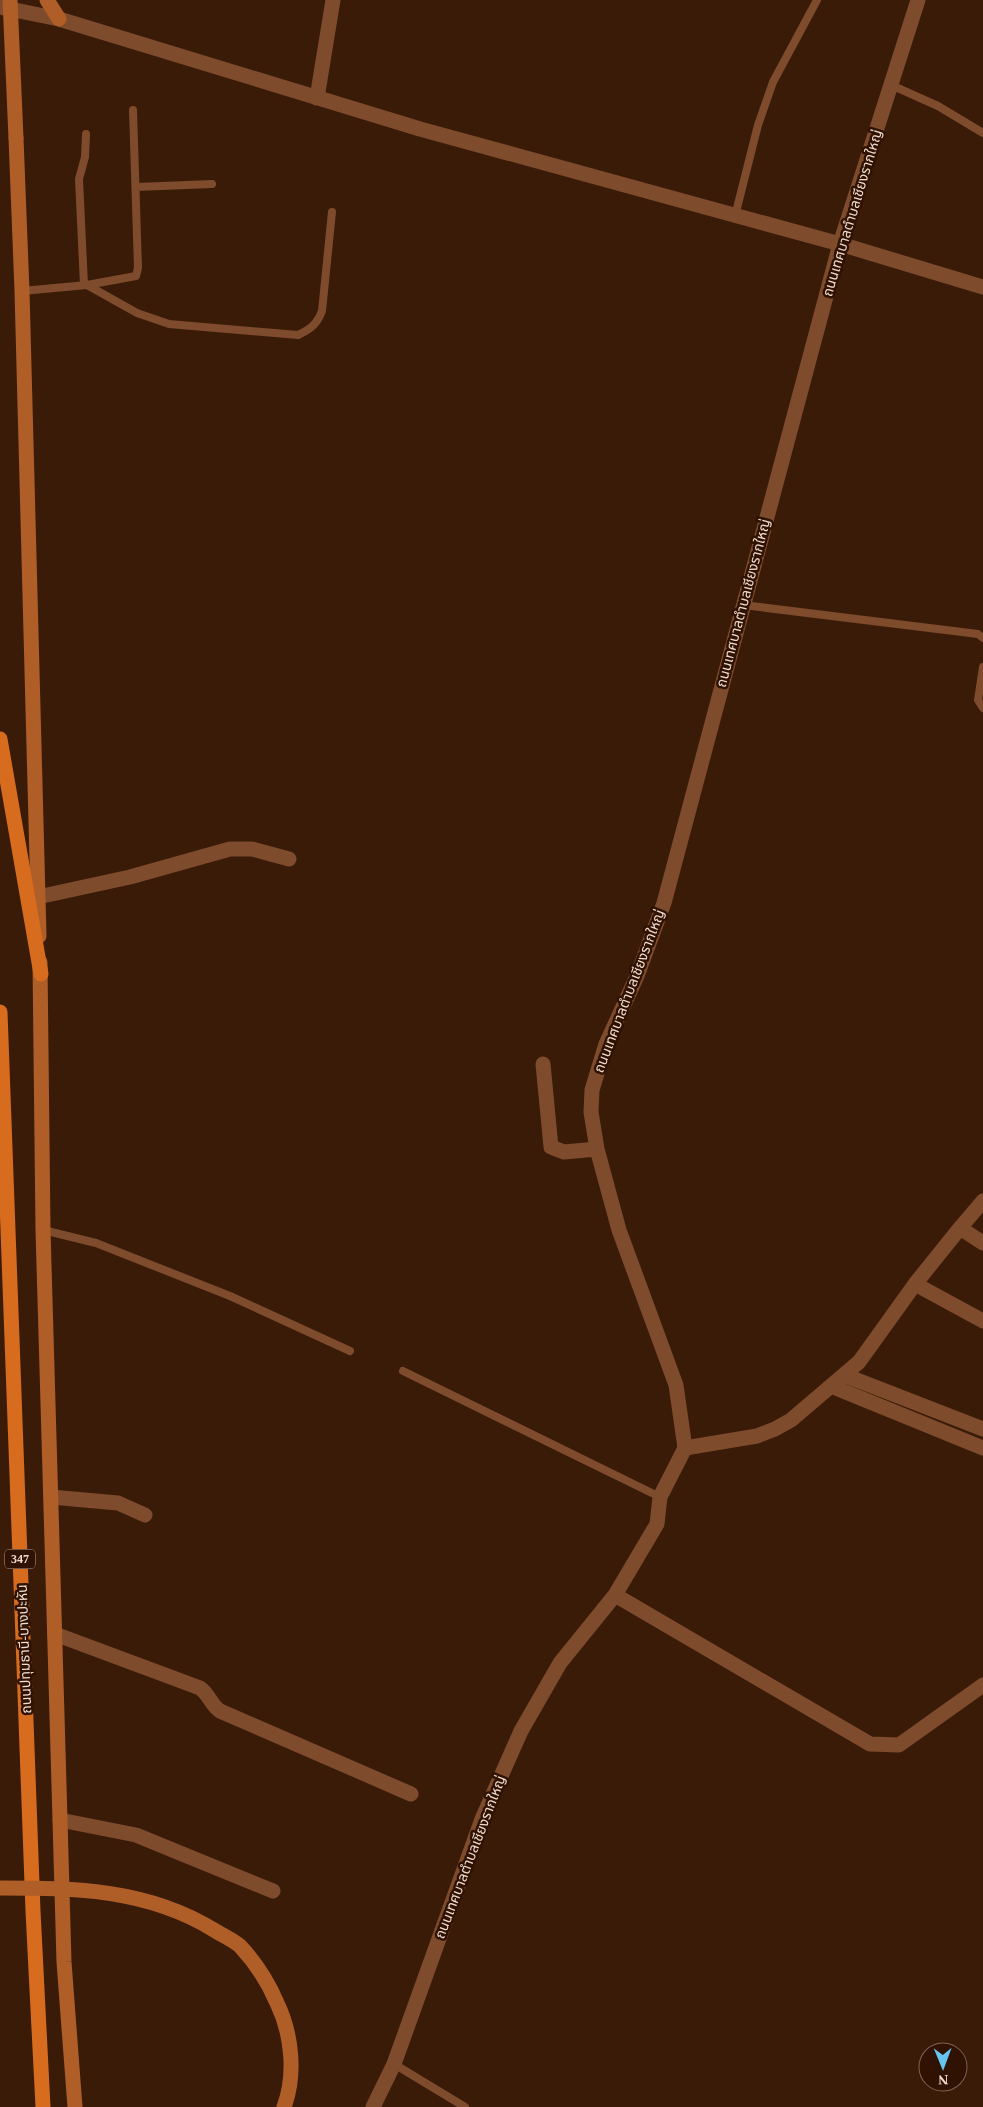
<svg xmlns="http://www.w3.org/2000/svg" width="983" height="2107" font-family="'Times New Roman','Noto Sans Thai',serif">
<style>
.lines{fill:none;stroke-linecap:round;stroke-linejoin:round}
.lane{stroke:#7e4b2c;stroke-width:8}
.street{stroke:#7e4b2c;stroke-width:15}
.secondary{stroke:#b05e28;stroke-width:15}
.primary{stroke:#d76c1f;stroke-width:15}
.secondary-bridge{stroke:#b05e28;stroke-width:15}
.labels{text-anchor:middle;stroke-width:5;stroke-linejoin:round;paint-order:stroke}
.shield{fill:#2f1201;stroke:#b79f92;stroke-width:1}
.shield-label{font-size:12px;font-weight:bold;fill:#f1dcd0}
.street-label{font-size:14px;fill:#f1dcd0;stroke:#2f1201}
</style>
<rect width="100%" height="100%" fill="#3a1b08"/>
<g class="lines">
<path class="lane" d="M891,85L938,106L983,133
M136,187L212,184
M735,216L758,125L773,82L817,0
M84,285L79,179L85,157L86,134
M87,285L137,313L169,324L298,335C311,329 317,324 322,311L332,212
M22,291L87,285L136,276L138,268L133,110
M743,605L978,634L983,638
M983,667L978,700L983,708
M43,1230L96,1243L230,1296L350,1351
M403,1371L660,1497
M394,2064L465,2107"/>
<path class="street" d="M0,7L59,19L420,129L840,244L983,287
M317,98L333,0
M38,897L130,877L230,849H252L289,859
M543,1064L551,1147L564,1152L597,1149
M960,1228L983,1201
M915,1284L983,1321
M844,1375L983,1429
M831,1386L983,1448
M685,1448L757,1436L775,1429L791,1420L859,1362L915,1284L960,1228L983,1243
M51,1497L118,1503L145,1515
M615,1595L870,1744L899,1745L983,1685
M55,1634L200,1688C209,1694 211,1705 220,1711L411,1794
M60,1820L136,1835L273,1891
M373,2107L394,2064L482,1819L521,1731L560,1663L615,1595L657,1524L660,1497L685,1448L676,1385L619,1230L597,1149L591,1112L592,1090L606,1044L637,976L664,903L840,244L918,0"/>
<path class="secondary" d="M47,0L59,19
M16,138L22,291L39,936
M40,962L43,1230L60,1820L64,1962L75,2107"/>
<path class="primary" d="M0,739L41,974
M0,1012L33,1911L43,2107"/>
<path class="secondary-bridge" d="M10,0L16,138
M0,1888C76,1888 147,1889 214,1930C222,1935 233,1940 240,1946C256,1963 268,1982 277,2003C292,2034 296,2075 284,2107"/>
</g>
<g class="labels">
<rect class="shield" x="5" y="1549.5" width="30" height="19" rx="4"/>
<g class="shield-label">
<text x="20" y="1563">347</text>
</g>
<g class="street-label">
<text transform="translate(852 213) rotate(-73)" y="5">ถนนเทศบาลตำบลเชียงรากใหญ่</text>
<text transform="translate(743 603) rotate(-75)" y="5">ถนนเทศบาลตำบลเชียงรากใหญ่</text>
<text transform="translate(629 991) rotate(-69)" y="5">ถนนเทศบาลตำบลเชียงรากใหญ่</text>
<text transform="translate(24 1649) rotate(-92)" y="5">ถนนปทุมธานี-บางปะหัน</text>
<text transform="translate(470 1857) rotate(-69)" y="5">ถนนเทศบาลตำบลเชียงรากใหญ่</text>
</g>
</g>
<g transform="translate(943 2067) rotate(179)"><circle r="24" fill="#2f1201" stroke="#7d6354"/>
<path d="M0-4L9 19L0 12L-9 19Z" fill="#67c4ef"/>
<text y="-8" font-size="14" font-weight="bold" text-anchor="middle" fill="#f1dcd0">N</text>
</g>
</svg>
